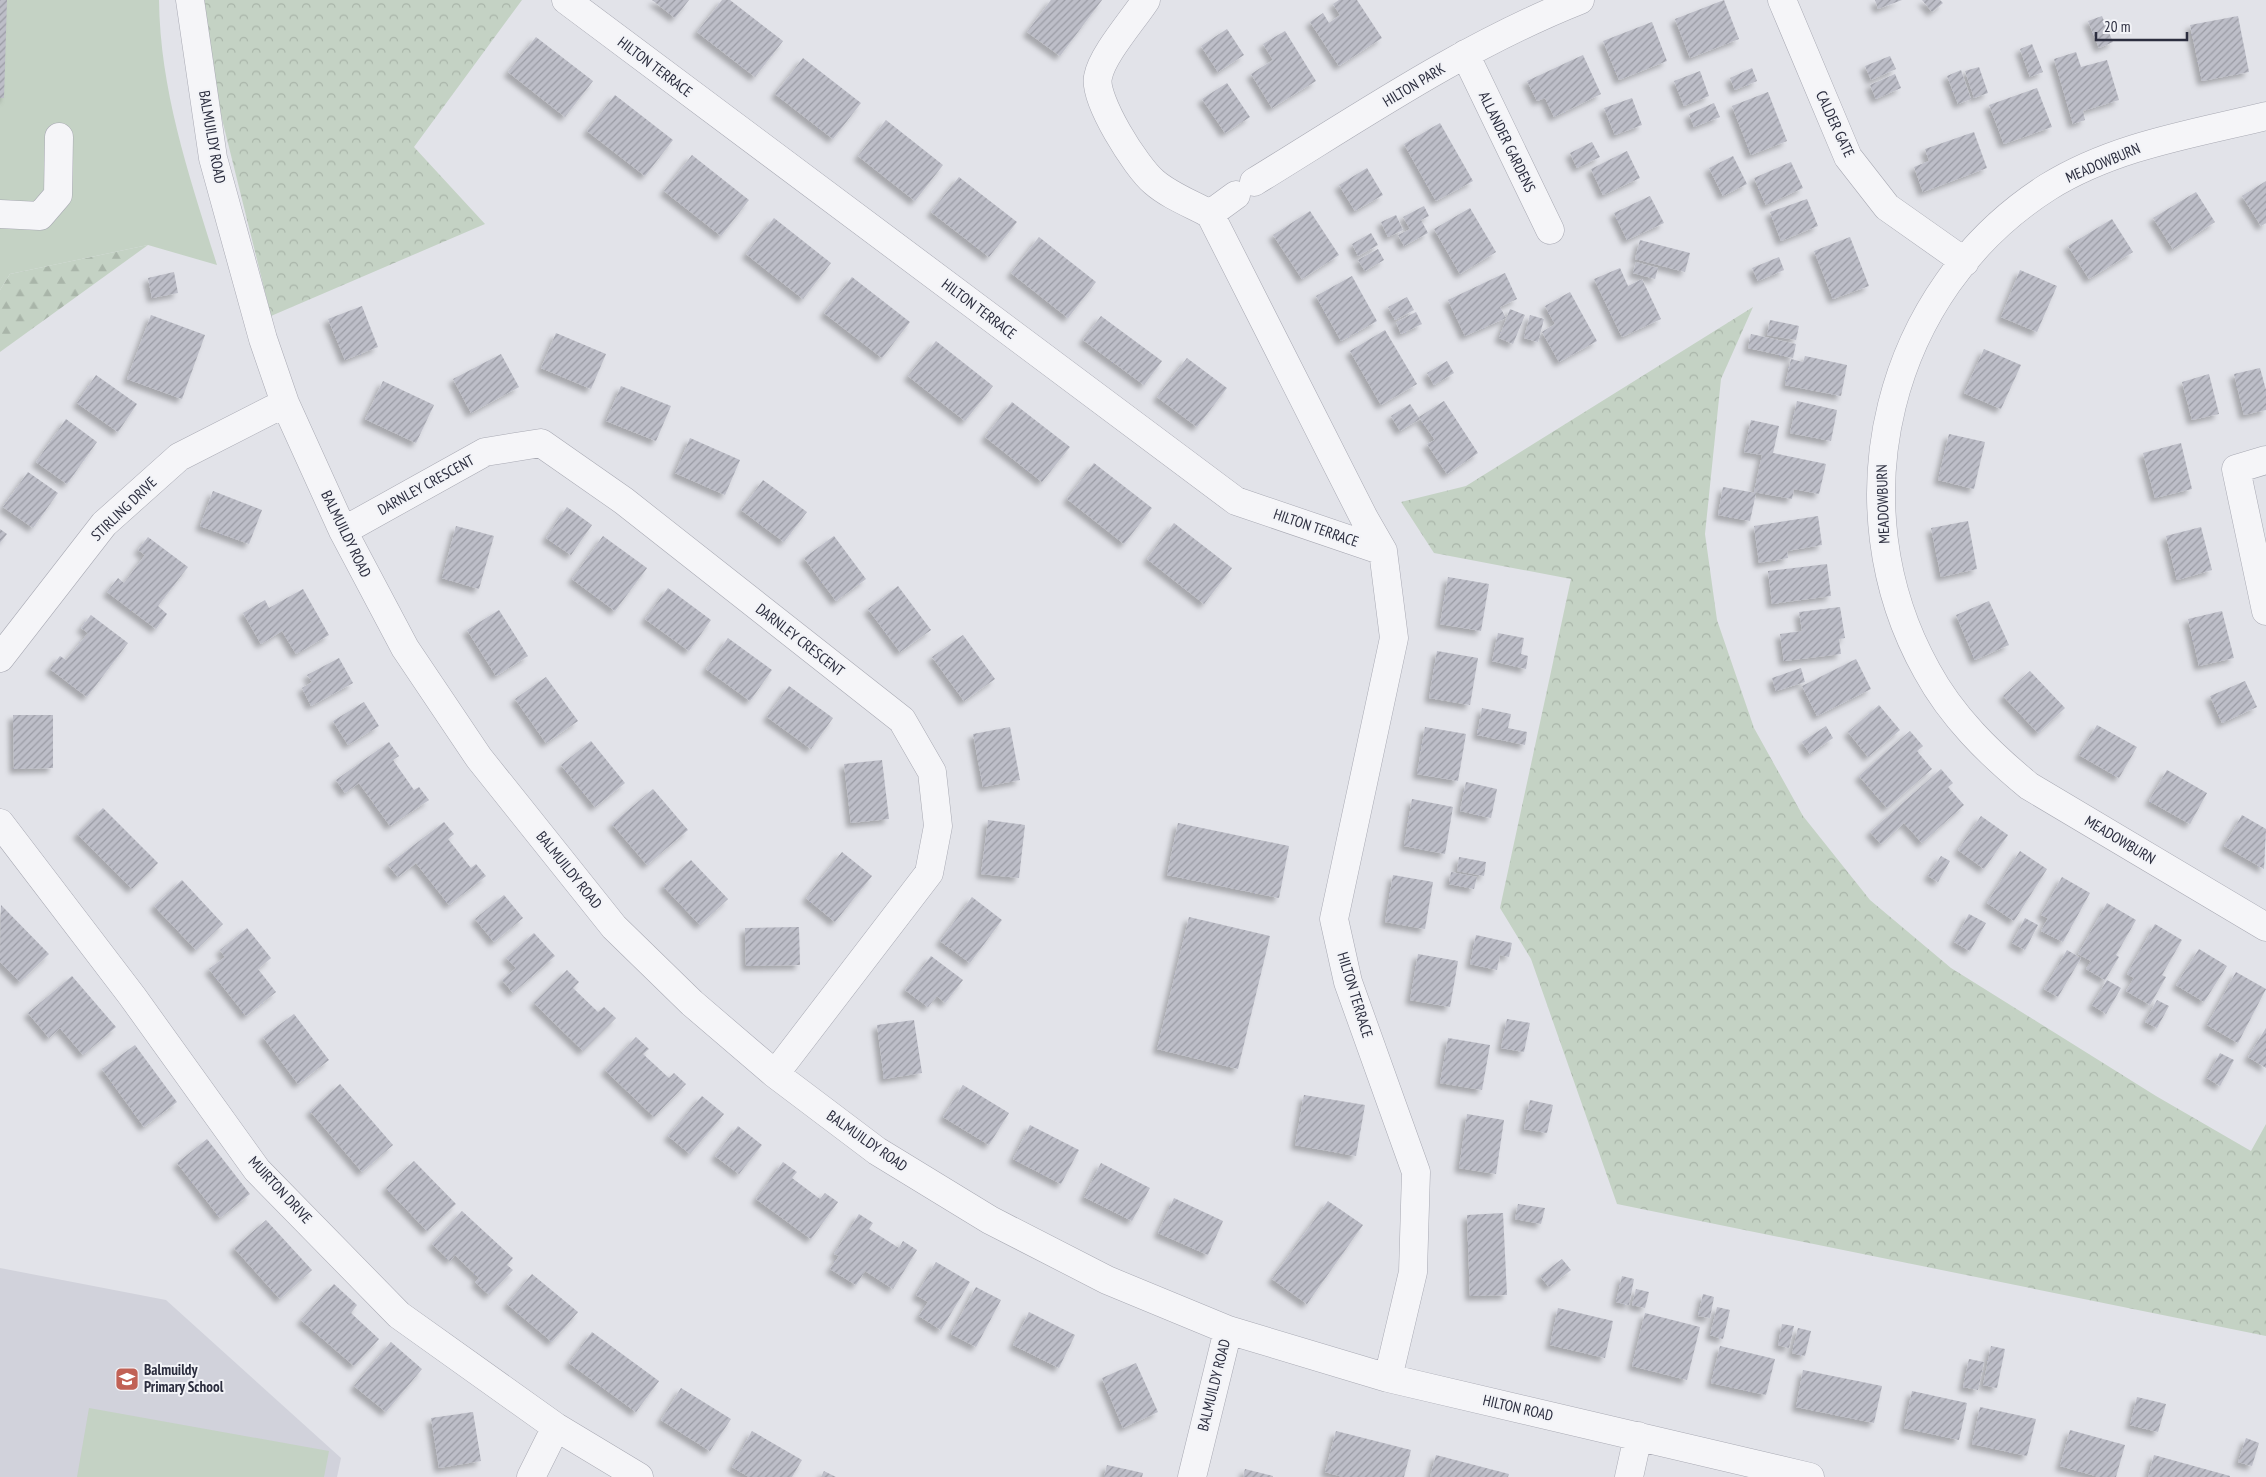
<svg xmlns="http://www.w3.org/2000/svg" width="2266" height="1477" font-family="'PT Sans Narrow',sans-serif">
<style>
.built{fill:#d1d2db}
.forest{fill:url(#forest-firs)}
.park{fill:url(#park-crowns)}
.pitch{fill:#c4d2c4}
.building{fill:url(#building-hatch);filter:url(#shadow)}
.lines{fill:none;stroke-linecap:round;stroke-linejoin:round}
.minor-casing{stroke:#a8a9b3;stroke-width:29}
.minor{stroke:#f5f5f8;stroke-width:28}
.labels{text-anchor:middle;stroke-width:4;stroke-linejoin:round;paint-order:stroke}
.street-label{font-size:15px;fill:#2c2e3f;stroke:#f2f3f7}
.poi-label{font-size:15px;font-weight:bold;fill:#2c2e3f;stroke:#f2f3f7;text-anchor:start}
</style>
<defs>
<pattern id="forest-firs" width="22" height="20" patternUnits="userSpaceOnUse" patternTransform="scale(1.25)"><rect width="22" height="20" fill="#c4d2c4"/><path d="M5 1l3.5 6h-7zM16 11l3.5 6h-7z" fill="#a9b5a9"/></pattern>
<pattern id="park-crowns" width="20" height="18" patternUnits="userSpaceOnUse" patternTransform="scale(1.25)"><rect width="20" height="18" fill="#c4d2c4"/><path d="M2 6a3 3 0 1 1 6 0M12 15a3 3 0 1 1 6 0" fill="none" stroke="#a9b5a9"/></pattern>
<pattern id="building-hatch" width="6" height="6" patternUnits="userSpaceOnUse" patternTransform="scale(1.25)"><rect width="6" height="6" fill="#bdbec8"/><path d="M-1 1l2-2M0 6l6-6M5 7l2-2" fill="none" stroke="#9a9ba4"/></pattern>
<filter id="shadow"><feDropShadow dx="-4.5" dy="4.5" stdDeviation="2.5" flood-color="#0004"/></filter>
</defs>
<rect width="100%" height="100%" fill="#e2e3e9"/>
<path class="built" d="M0,1268L166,1300L341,1458L337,1477H0Z"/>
<path class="forest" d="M148,245L0,352V290L10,274Z"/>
<path class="park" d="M202,0H522L414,147L485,224L271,316L215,91Z
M1753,307L1721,379L1705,534L1717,620L1754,728L1803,816L1870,900L1951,968L2156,1096L2251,1151L2266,1124V1336L1617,1204L1531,959L1500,908L1571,579L1434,553L1401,502L1466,486Z"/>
<path class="pitch" d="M0,0H159C160,92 190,178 217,265L148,245L10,274L0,290Z
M89,1408L329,1451L324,1477H77Z"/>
<path class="building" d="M0,0H7L4,98H0Z
M652,0H689L675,18Z
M722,0H730L783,41L755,77L697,32Z
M1051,0H1102L1060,56L1027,32Z
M1339,0H1357L1382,38L1339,66L1310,22L1323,13L1329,23L1340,15L1333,4Z
M1724,0L1739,39L1690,58L1675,19Z
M1875,0H1902L1878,9Z
M1922,0H1940L1943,3L1932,12Z
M2102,16L2113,42L2099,48L2088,21Z
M2238,16L2249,72L2202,81L2190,25Z
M1652,22L1667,61L1619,80L1603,41Z
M1227,29L1244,55L1218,72L1201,46Z
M1285,31L1316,81L1272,108L1251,74L1273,60L1263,44Z
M536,37L593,81L565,117L508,72Z
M2032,44L2043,72L2030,77L2020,49Z
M2076,52L2081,67L2107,60L2119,100L2083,111L2085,120L2073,124L2054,59Z
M1583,55L1601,94L1554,117L1545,98L1537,101L1527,81Z
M1890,56L1896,69L1871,80L1865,66Z
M803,58L861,103L833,139L775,94Z
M1979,67L1988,93L1974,98L1965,71Z
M1752,68L1757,81L1735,90L1730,78Z
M1961,70L1971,99L1958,104L1947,76Z
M1700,71L1709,96L1684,106L1674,81Z
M1895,74L1901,88L1876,99L1870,85Z
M1227,83L1250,117L1225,133L1202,99Z
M2037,88L2052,127L2004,144L1989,105Z
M1768,92L1787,141L1751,155L1732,106Z
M615,95L673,140L645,176L587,131Z
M1632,98L1642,125L1615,135L1604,108Z
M1714,103L1720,117L1694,127L1689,114Z
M886,120L943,165L915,201L858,156Z
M1440,123L1473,181L1436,201L1404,144Z
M1974,132L1987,168L1923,192L1914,167L1929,161L1925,149Z
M1592,142L1600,157L1577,168L1570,153Z
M1627,151L1640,178L1603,195L1591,169Z
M692,155L749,200L721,236L664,191Z
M1733,156L1747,184L1723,196L1709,168Z
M1791,162L1803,188L1766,205L1754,178Z
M1367,168L1383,195L1355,211L1339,185Z
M959,177L1017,222L989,257L931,212Z
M2266,181V223L2261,226L2242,196Z
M2196,192L2215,222L2173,249L2153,218Z
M1650,196L1664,223L1627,240L1614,213Z
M1807,199L1818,226L1781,241L1770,212Z
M1424,206L1429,216L1421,220L1428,233L1404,246L1398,235L1410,229L1403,217Z
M1470,208L1496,252L1460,274L1434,229Z
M1310,211L1339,255L1302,279L1273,235Z
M1396,215L1403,230L1388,237L1381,222Z
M774,218L831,263L803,299L746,254Z
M2112,219L2133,252L2089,279L2068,246Z
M1371,233L1378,245L1358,256L1352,244Z
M1039,237L1096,282L1068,318L1011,273Z
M1850,237L1869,286L1833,299L1814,251Z
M1640,240L1690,253L1685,272L1635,259Z
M1378,249L1384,260L1365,271L1358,260Z
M1779,257L1784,270L1758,281L1752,268Z
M1636,262L1658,268L1655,279L1633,273Z
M1620,268L1628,286L1642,279L1661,319L1622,337L1594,279Z
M2020,270L2057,286L2037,332L2001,317Z
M174,272L178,293L152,298L148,278Z
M1505,273L1517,299L1500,307L1506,318L1465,336L1448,300Z
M1352,276L1377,321L1341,341L1316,296Z
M852,277L910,322L882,358L824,313Z
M1570,292L1597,341L1559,362L1542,332L1555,324L1545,306Z
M1407,297L1414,310L1395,320L1388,307Z
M362,306L378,347L345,360L328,319Z
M1510,309L1525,315L1513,344L1499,338Z
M1416,312L1422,324L1401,334L1396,322Z
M151,315L205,335L182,399L127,379Z
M1530,315L1544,319L1538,342L1524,338Z
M1101,316L1162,361L1144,385L1083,340Z
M1770,320L1799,326L1796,340L1767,335Z
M1385,330L1417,384L1381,405L1350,351Z
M556,333L606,354L591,389L541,368Z
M1751,334L1796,344L1793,358L1748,348Z
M936,341L993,386L965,421L908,376Z
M1984,349L2021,365L2001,409L1964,393Z
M501,354L519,387L471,413L453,379Z
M1805,356L1847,365L1841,396L1785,385L1791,359L1803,362Z
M1187,358L1227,388L1197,427L1157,397Z
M1447,361L1454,373L1434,385L1427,373Z
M2260,368L2266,390V410L2244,415L2234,374Z
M2209,374L2219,414L2192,420L2182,382Z
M96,375L137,404L118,432L77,403Z
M383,381L434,405L416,443L365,419Z
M621,386L671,406L656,441L606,421Z
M1444,401L1478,453L1447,474L1427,444L1435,440L1419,417Z
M1797,401L1837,410L1831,441L1790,433Z
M1012,402L1070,447L1042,482L985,437Z
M1410,404L1420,419L1400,431L1391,416Z
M66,419L97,442L67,484L36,462Z
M1751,420L1779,426L1773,453L1826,464L1819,494L1794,489L1792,499L1754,492L1762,455L1744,452Z
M1949,434L1985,442L1974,489L1938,480Z
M690,438L740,460L725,495L675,473Z
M2181,443L2192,489L2155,498L2143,453Z
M1094,463L1152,508L1124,544L1067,499Z
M28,472L58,493L33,528L3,507Z
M763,480L807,512L784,542L741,510Z
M1723,487L1756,493L1750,521L1718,515Z
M213,491L262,510L249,544L200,526Z
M567,507L592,525L571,555L546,538Z
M1818,516L1822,545L1787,551L1788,558L1759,563L1754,526Z
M1968,521L1977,569L1941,577L1931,528Z
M1174,523L1232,568L1204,604L1147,559Z
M456,526L494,536L479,589L442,578Z
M2201,527L2212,570L2177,580L2166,536Z
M0,529L7,534L0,543Z
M603,536L647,568L615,611L572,579Z
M834,536L866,579L836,601L804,558Z
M148,537L188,567L158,606L167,614L156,629L107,592L118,578L124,583L145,555L138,550Z
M1827,564L1831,596L1772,604L1768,571Z
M1448,577L1489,584L1481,631L1440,624Z
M898,586L931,630L900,652L868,609Z
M668,588L711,620L689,651L645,619Z
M303,589L329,635L296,654L282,631L261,644L243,613L265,600L269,608Z
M1989,601L2009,645L1975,660L1956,615Z
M1840,607L1845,638L1839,639L1841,654L1784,661L1780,634L1802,631L1799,612Z
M499,610L528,656L496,676L467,630Z
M2222,611L2234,658L2199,666L2188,619Z
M91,615L128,643L87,697L50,669L60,656L66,660L88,633L81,628Z
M1498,633L1524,638L1521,654L1528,656L1526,669L1492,661Z
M963,635L995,679L964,701L932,657Z
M728,638L772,670L750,701L706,669Z
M1437,651L1478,658L1470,705L1429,698Z
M339,658L353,683L311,706L302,688L312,682L307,675Z
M1856,659L1871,689L1817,716L1802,686Z
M1801,668L1805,682L1776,691L1772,678Z
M2030,671L2065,708L2038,733L2003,696Z
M546,677L578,721L546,743L515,699Z
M2245,681L2257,707L2222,723L2210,696Z
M789,686L833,718L811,749L767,717Z
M364,702L379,726L348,745L333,721Z
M1879,705L1900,730L1868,757L1848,732Z
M1482,708L1511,714L1508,728L1527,732L1525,745L1477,735Z
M13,715H53V768L14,769Z
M2097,725L2137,747L2119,778L2079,755Z
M1826,726L1833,738L1810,754L1802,742Z
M1010,727L1020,780L983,787L973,734Z
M1425,727L1466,734L1458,781L1417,774Z
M1910,731L1923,746L1917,751L1932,769L1887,808L1859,776Z
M591,741L625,783L595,807L561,765Z
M389,742L399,756L393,760L414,790L419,787L429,800L390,826L359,783L345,793L336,780Z
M882,760L889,819L851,823L844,764Z
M1941,769L1953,783L1948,787L1964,805L1922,843L1904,823L1881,844L1870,832Z
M2167,770L2207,793L2190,824L2149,801Z
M1466,782L1497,789L1491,818L1460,811Z
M653,789L688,830L647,865L612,824Z
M1412,799L1453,807L1445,854L1404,846Z
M103,808L158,863L132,889L77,834Z
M2242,815L2266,829L2264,869L2224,846Z
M1981,816L2008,835L1984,869L1958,850Z
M988,820L1025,825L1019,878L981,874Z
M444,822L454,834L448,839L471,868L476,864L486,876L449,905L416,863L398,877L388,865Z
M1178,823L1289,846L1279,898L1167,875Z
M2020,851L2047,869L2014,921L1987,903Z
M842,852L872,876L835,922L806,898Z
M1941,856L1950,861L1938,882L1928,876Z
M1459,857L1486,862L1484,876L1457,871Z
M691,860L728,899L700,925L663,886Z
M1451,872L1477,877L1474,889L1449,884Z
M1393,875L1433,882L1425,929L1385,922Z
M2062,877L2090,893L2063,942L2041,931L2048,918L2041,915Z
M182,880L223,924L196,950L154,906Z
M504,895L523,918L494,942L475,919Z
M972,897L1002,920L970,963L940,941Z
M2107,903L2136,920L2116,955L2119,957L2105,980L2086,969L2091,961L2078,954Z
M1,905L49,954L20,982L0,962Z
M1969,914L1986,923L1970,951L1954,942Z
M1189,917L1270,936L1238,1069L1157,1049Z
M2025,918L2038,925L2025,950L2012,943Z
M2155,924L2182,940L2162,975L2166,977L2150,1005L2126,991L2134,978L2127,974Z
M799,927L800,965L746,966L745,928Z
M247,928L271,958L258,969L276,992L246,1016L209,969L225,957L220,950Z
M534,933L555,956L513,993L502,980L516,968L506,958Z
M1476,935L1512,943L1509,957L1500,955L1497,970L1470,964Z
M2199,949L2227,966L2204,1002L2176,985Z
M2067,950L2081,958L2058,997L2044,989Z
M1418,954L1458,961L1450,1007L1410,1000Z
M931,956L963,980L945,1003L937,996L928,1007L905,990Z
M567,970L579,982L573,988L598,1012L604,1007L616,1018L583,1051L534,1003Z
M2236,972L2266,989L2238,1043L2207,1025Z
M72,976L116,1027L83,1055L60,1028L49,1038L28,1013Z
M2107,980L2121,988L2106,1014L2092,1005Z
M2157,1000L2169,1006L2157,1028L2145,1022Z
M294,1014L329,1060L298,1084L263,1037Z
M1507,1019L1530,1023L1524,1052L1501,1048Z
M914,1020L922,1073L884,1079L877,1025Z
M2266,1028V1068L2248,1057Z
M636,1037L649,1049L643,1054L669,1078L674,1073L686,1084L654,1117L605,1070Z
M1448,1038L1490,1045L1482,1090L1440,1083Z
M135,1045L177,1102L144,1127L102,1069Z
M2220,1053L2234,1060L2220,1086L2207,1078Z
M340,1084L393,1145L362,1172L310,1111Z
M963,1085L1009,1113L989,1145L943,1117Z
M1304,1095L1365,1105L1356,1156L1295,1145Z
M702,1096L724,1114L690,1154L668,1136Z
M1530,1100L1553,1105L1547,1133L1524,1129Z
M1467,1114L1504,1120L1496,1174L1459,1168Z
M1030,1125L1079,1150L1061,1184L1013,1159Z
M738,1126L762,1145L739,1174L715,1156Z
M207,1139L250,1194L220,1218L177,1163Z
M414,1161L456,1204L427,1231L386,1188Z
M783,1162L797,1172L792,1178L820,1199L825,1193L838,1202L811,1239L756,1199Z
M1101,1163L1150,1188L1132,1221L1084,1197Z
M1174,1198L1223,1221L1208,1255L1158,1233Z
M1328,1201L1363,1225L1307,1304L1272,1279Z
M1518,1204L1545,1208L1541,1224L1515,1219Z
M462,1211L513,1258L507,1265L513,1270L489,1295L475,1282L479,1278L455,1255L450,1261L432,1244Z
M1503,1213L1507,1295L1470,1296L1467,1215Z
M859,1214L873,1223L869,1229L899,1248L903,1241L917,1250L893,1289L865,1271L856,1285L830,1269L839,1256L834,1254Z
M266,1220L312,1270L280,1299L234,1248Z
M1562,1259L1571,1270L1549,1287L1540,1276Z
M936,1262L970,1282L941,1330L919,1316L928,1302L916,1295Z
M532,1274L578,1312L552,1342L507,1304Z
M1622,1276L1634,1279L1629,1305L1616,1302Z
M334,1284L357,1305L351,1313L379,1339L354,1366L301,1320Z
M976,1287L1001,1300L976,1347L951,1334Z
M1636,1289L1649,1292L1645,1308L1632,1305Z
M1703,1294L1714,1297L1710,1318L1698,1316Z
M1717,1307L1730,1310L1723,1339L1710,1335Z
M1558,1308L1613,1321L1605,1358L1550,1345Z
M1029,1312L1075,1335L1059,1368L1013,1345Z
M1645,1313L1700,1327L1687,1380L1632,1366Z
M1782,1324L1794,1326L1789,1348L1778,1345Z
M1798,1328L1811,1331L1805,1356L1792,1353Z
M592,1332L659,1381L636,1412L569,1363Z
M391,1342L422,1369L386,1412L354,1386Z
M1720,1346L1775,1359L1766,1395L1711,1383Z
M1991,1346L2005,1349L1997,1388L1983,1385Z
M1969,1359L1984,1362L1978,1390L1963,1387Z
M1136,1363L1158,1412L1123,1428L1102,1378Z
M1803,1370L1882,1386L1874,1423L1796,1407Z
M681,1388L731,1419L710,1451L661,1420Z
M1912,1391L1967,1403L1959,1440L1904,1428Z
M2137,1397L2166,1404L2158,1432L2130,1425Z
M1980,1407L2036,1419L2027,1456L1972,1444Z
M473,1412L481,1461L439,1468L431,1418Z
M2070,1430L2125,1445L2116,1477H2099L2060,1466Z
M752,1431L802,1460L792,1477H749L732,1467Z
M1336,1431L1411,1450L1404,1477H1343L1325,1472Z
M2246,1438L2259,1443L2252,1466L2238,1462Z
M1436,1455L1509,1474L1508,1477H1430Z
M2154,1455L2230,1476V1477H2148Z
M1107,1465L1143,1473L1142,1477H1104Z
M1245,1469L1273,1476V1477H1243Z
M824,1471L836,1477H821Z"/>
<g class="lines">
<g class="minor-casing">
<path id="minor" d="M190,0L213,158L263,339L285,403L343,531L405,648L479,758L614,927L692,1003L775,1074L877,1151L990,1220L1107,1280L1228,1330L1388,1378L1810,1477
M566,0L1236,501L1383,551
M1146,0C1133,20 1102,55 1098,77C1093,99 1136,167 1154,182C1170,196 1192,204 1210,214
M1782,0L1848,157L1887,207L1965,262
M1465,54L1550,230
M2266,116C2192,134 2114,146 2048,187C1886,290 1834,505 1927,671C1952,717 1989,753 2029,786L2266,927
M1254,182C1360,117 1464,46 1580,0
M0,214L40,216L58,195L59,137
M1210,214L1364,518L1383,551L1394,638L1334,919L1348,982L1416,1172L1413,1272L1388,1378
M1210,214L1236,195
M2266,460L2236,469L2266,611
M343,531L485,452L541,443L624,501L902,720L932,772L938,826L929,873L775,1074
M0,658L104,524L179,457L285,403
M0,823L132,996L257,1170L399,1315L556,1427L639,1477
M531,1477L556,1427
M1192,1477L1228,1330
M1629,1477L1638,1436"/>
</g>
<use href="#minor" class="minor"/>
</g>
<defs>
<g id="school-square" transform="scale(1.25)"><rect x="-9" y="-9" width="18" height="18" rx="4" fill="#c16155" stroke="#f2f3f7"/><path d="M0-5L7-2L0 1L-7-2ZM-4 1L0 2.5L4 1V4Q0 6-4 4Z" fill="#fff"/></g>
</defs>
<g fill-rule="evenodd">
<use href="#school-square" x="127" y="1379"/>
</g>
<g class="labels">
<g class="street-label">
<text transform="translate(655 67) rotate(37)" y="5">HILTON TERRACE</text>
<text transform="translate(1414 85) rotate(-31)" y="5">HILTON PARK</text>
<text transform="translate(1835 124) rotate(65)" y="5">CALDER GATE</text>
<text transform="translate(212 137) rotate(80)" y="5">BALMUILDY ROAD</text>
<text transform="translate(1507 142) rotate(64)" y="5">ALLANDER GARDENS</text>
<text transform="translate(2103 163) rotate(-23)" y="5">MEADOWBURN</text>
<text transform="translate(979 309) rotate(37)" y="5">HILTON TERRACE</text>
<text transform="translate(426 485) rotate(-29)" y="5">DARNLEY CRESCENT</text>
<text transform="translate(1883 504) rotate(-92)" y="5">MEADOWBURN</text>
<text transform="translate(124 509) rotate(-44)" y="5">STIRLING DRIVE</text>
<text transform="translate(1316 528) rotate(19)" y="5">HILTON TERRACE</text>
<text transform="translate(346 534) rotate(64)" y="5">BALMUILDY ROAD</text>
<text transform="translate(800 640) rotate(38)" y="5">DARNLEY CRESCENT</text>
<text transform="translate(2120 840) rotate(31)" y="5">MEADOWBURN</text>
<text transform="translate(569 870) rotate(51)" y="5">BALMUILDY ROAD</text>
<text transform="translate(1355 995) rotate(73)" y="5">HILTON TERRACE</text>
<text transform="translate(867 1141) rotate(35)" y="5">BALMUILDY ROAD</text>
<text transform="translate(280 1190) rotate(47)" y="5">MUIRTON DRIVE</text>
<text transform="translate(1214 1385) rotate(-76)" y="5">BALMUILDY ROAD</text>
<text transform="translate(1518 1408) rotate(13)" y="5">HILTON ROAD</text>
</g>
<g class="poi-label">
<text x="144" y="1375">Balmuildy<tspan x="144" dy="17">Primary School</tspan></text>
</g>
</g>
<path d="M2096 32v8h91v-8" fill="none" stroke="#2c2e3f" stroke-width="2.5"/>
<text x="2104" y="32" font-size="15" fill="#2c2e3f" stroke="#f2f3f7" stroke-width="4" paint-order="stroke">20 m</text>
</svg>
